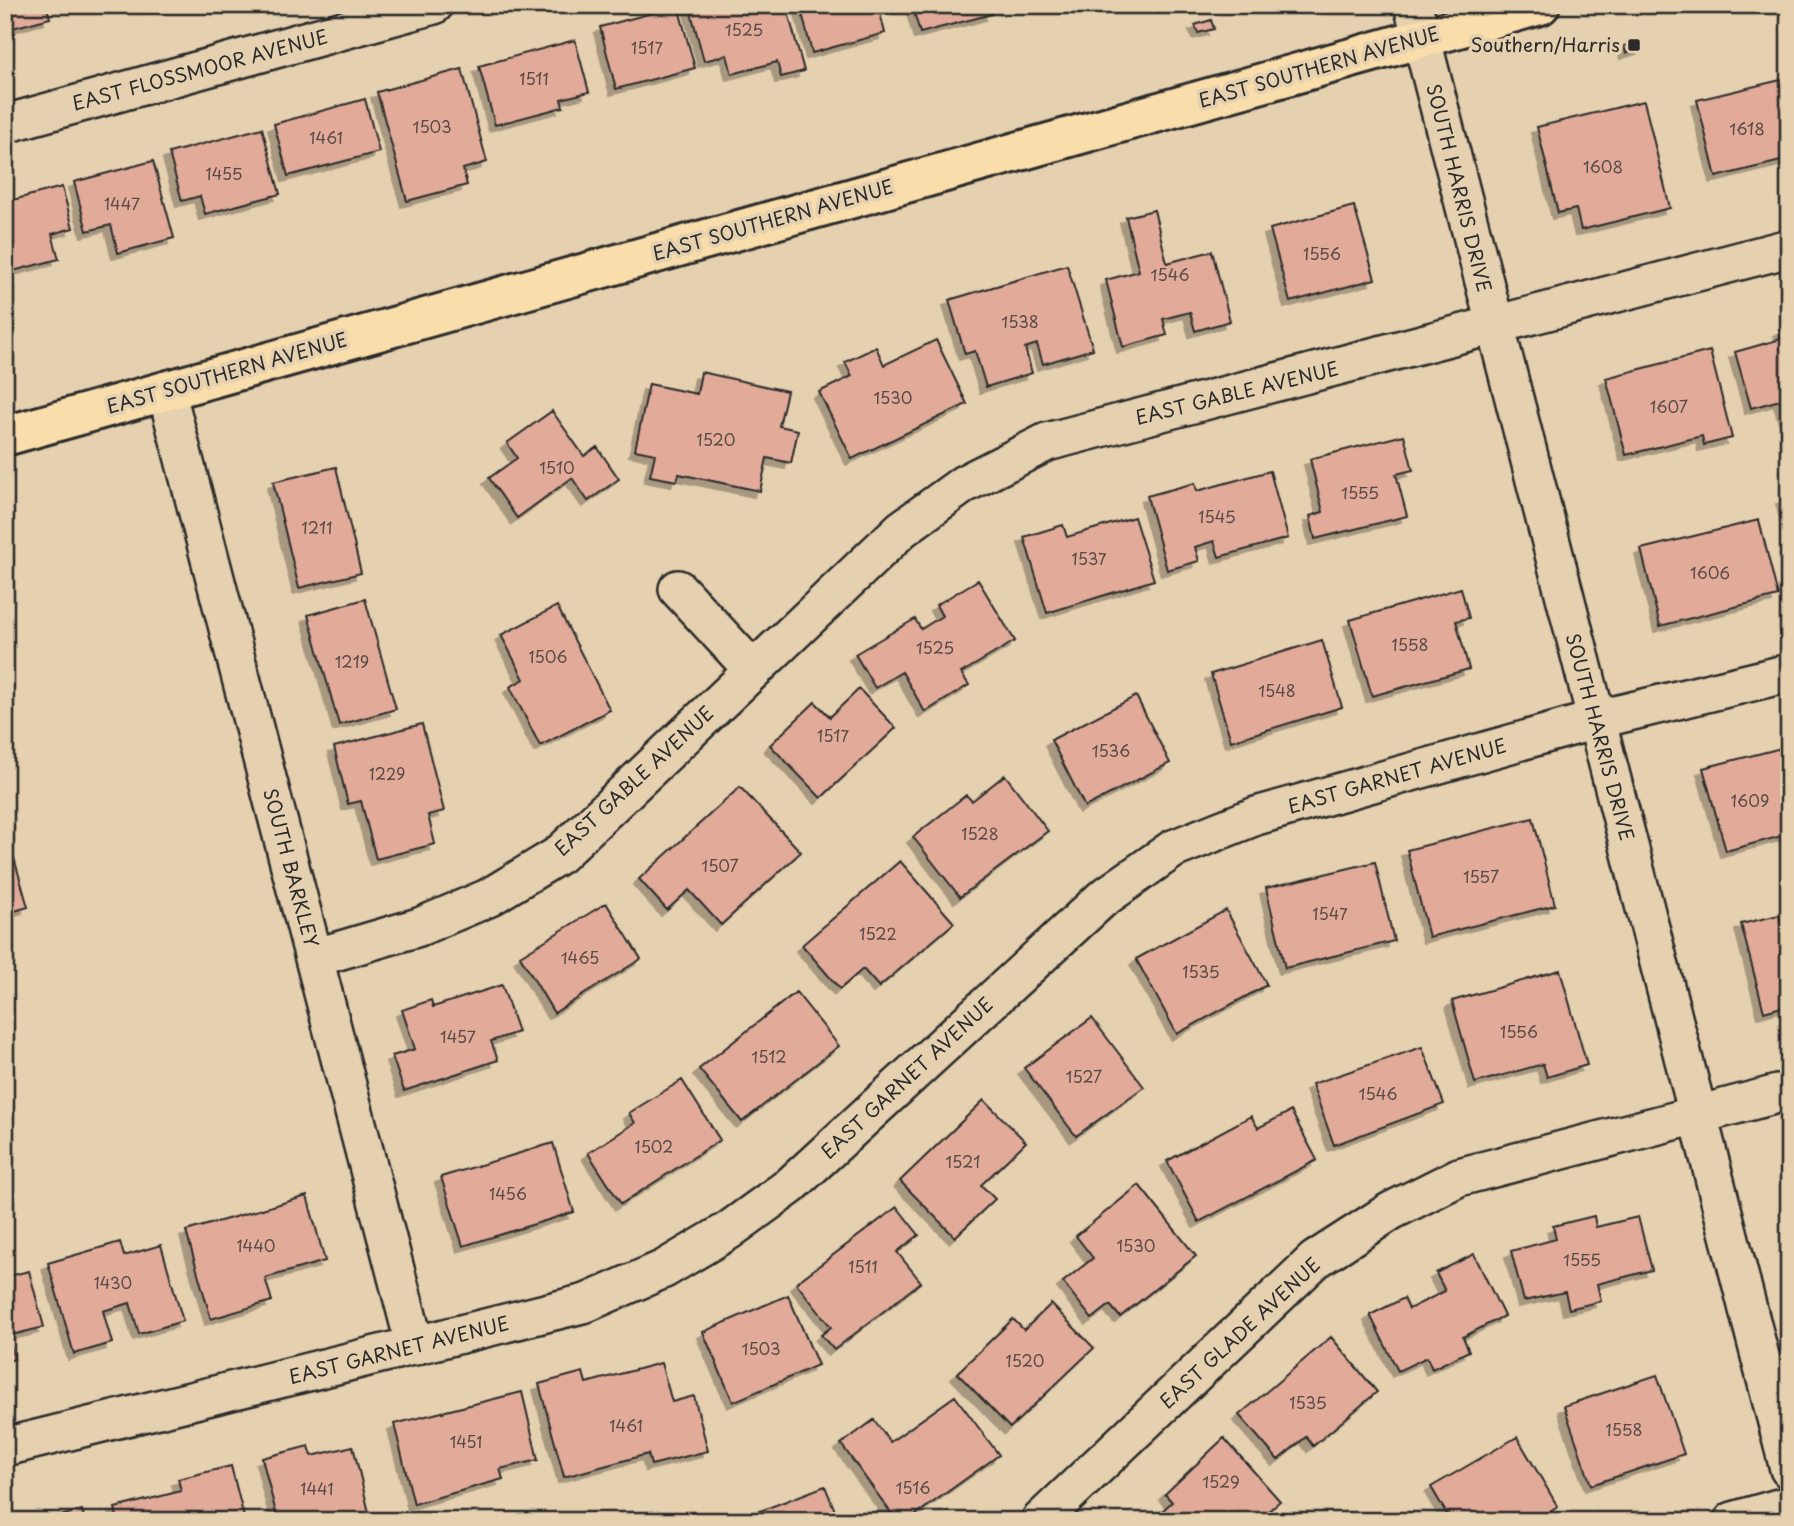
<svg xmlns="http://www.w3.org/2000/svg" width="1794" height="1526" font-family="'Playpen Sans',sans-serif">
<style>
.building{fill:#e2ab99;stroke:#2b2b2b;stroke-width:2;filter:url(#shadow)}
.lines{fill:none;stroke-linecap:round;stroke-linejoin:round}
.minor-casing{stroke:#2b2b2b;stroke-width:42}
.major-casing{stroke:#2b2b2b;stroke-width:44}
.minor{stroke:#e5d0af;stroke-width:37}
.major{stroke:#f9ddab;stroke-width:38}
.poi-dot{fill:#2b2b2b;stroke:#e5d0af;stroke-width:2.5}
.labels{text-anchor:middle;stroke-width:7;stroke-linejoin:round;paint-order:stroke}
.number-label{font-size:16px;fill:#594b46}
.poi-label{font-size:19px;fill:#2b2b2b;stroke:#e5d0af;text-anchor:end}
.street-label{font-size:19px;fill:#2b2b2b;stroke:#e5d0af}
</style>
<defs>
<filter id="shadow"><feDropShadow dx="-6" dy="6" stdDeviation="0" flood-color="#0004"/></filter>
</defs>
<rect width="100%" height="100%" fill="#e5d0af"/>
<filter id="ink" filterUnits="userSpaceOnUse"><feTurbulence type="fractalNoise" baseFrequency=".0143" numOctaves="2"/><feDisplacementMap in="SourceGraphic" scale="14" xChannelSelector="R" yChannelSelector="G"/><feConvolveMatrix kernelMatrix="1 2 1 2 8 2 1 2 1" color-interpolation-filters="sRGB"/></filter>
<g filter="url(#ink)">
<path class="building" d="M5,5H46L50,18L5,30Z
M689,5H786L804,71L781,77L777,62L732,74L727,55L704,61Z
M800,5H878L885,33L812,53Z
M912,5H990L992,14L920,33Z
M678,6L695,68L616,89L600,27Z
M1211,20L1214,29L1198,33L1195,25Z
M575,40L589,92L561,99L563,107L495,125L479,66Z
M1640,41L1642,48L1626,53L1624,46Z
M462,69L487,162L463,169L467,185L407,201L377,92Z
M1789,78V159L1716,177L1697,100Z
M365,99L379,152L288,176L274,124Z
M1644,101L1670,208L1581,230L1576,209L1558,213L1537,127Z
M262,128L280,194L205,214L200,196L182,201L169,153Z
M153,161L174,238L118,253L111,225L87,231L74,182Z
M62,187L73,228L52,234L59,259L5,273V202Z
M1354,206L1375,279L1290,302L1270,229Z
M1154,210L1167,263L1212,251L1230,321L1195,331L1190,312L1163,319L1167,335L1123,347L1106,280L1139,271L1126,217Z
M1067,265L1093,349L1043,364L1037,344L1025,348L1032,373L986,387L975,351L965,354L949,300Z
M1789,327V416L1785,417L1780,400L1751,408L1735,352L1781,339L1779,330Z
M936,340L967,404L852,459L819,392L852,376L845,362L876,347L884,365Z
M1710,351L1732,438L1704,445L1702,436L1626,455L1606,378Z
M701,372L787,391L779,426L798,430L791,463L767,458L760,491L679,474L677,481L650,476L655,454L635,450L649,384L697,394Z
M552,411L584,456L597,447L619,479L588,501L572,478L517,518L489,478L517,458L507,443Z
M1404,435L1413,470L1396,474L1407,516L1315,539L1310,516L1323,512L1310,459Z
M336,467L361,573L299,588L273,482Z
M1270,471L1288,538L1219,557L1214,541L1195,547L1199,561L1167,570L1147,496L1195,483L1197,491Z
M1789,497V524L1782,498Z
M1134,517L1154,580L1047,613L1024,537L1063,525L1067,537Z
M1759,520L1778,596L1660,626L1641,549Z
M978,580L1015,641L961,673L969,685L925,712L902,672L875,688L855,654L915,619L921,629L942,616L936,605Z
M1461,588L1469,618L1456,621L1469,669L1372,696L1350,620Z
M365,599L396,709L339,725L308,615Z
M557,606L610,710L540,746L510,687L524,679L501,635Z
M1322,640L1342,707L1231,741L1211,674Z
M859,689L896,728L821,798L770,745L815,702L830,717Z
M1136,696L1170,763L1085,807L1051,740Z
M422,724L444,811L428,815L435,844L376,859L361,801L348,804L334,747Z
M1789,746V834L1726,851L1703,768Z
M1005,775L1048,831L960,897L913,837L966,795L972,801Z
M740,787L801,852L721,925L689,890L667,910L639,879Z
M1533,818L1555,905L1429,937L1407,850Z
M14,858L28,907L5,914V860Z
M900,861L954,923L879,987L863,969L840,989L802,945Z
M1375,862L1394,941L1285,968L1266,888Z
M606,903L641,959L554,1013L520,956Z
M1226,910L1267,985L1177,1034L1136,959Z
M1779,915L1781,925L1789,923V1005L1764,1012L1741,924Z
M1560,970L1587,1065L1547,1077L1543,1064L1475,1083L1452,1001Z
M502,985L518,1032L491,1041L498,1060L404,1091L392,1056L415,1049L402,1010L431,1000L433,1007Z
M796,992L839,1046L742,1122L699,1069Z
M1092,1018L1144,1087L1076,1136L1024,1068Z
M1422,1047L1444,1104L1334,1145L1312,1084Z
M682,1080L720,1140L621,1204L588,1153L635,1123L629,1113Z
M984,1100L1026,1142L981,1185L995,1199L955,1237L900,1181Z
M1291,1111L1317,1160L1199,1222L1167,1161L1251,1116L1258,1128Z
M553,1143L574,1212L463,1246L441,1177Z
M1139,1185L1196,1256L1120,1317L1110,1305L1092,1319L1063,1282L1093,1258L1076,1236Z
M307,1196L325,1261L265,1278L272,1301L211,1319L186,1231Z
M897,1207L919,1235L897,1252L921,1282L834,1350L821,1335L831,1327L796,1283Z
M1594,1216L1596,1227L1638,1217L1652,1270L1597,1284L1601,1301L1569,1309L1565,1292L1524,1301L1511,1251L1556,1239L1553,1226Z
M120,1242L124,1256L161,1245L183,1321L139,1334L130,1303L103,1311L112,1343L74,1354L48,1263Z
M1474,1254L1504,1316L1463,1337L1469,1351L1432,1369L1427,1357L1398,1371L1370,1315L1404,1298L1409,1309L1445,1291L1436,1273Z
M29,1271L44,1327L8,1336L14,1359L5,1362V1277Z
M788,1295L818,1365L733,1402L703,1332Z
M1051,1304L1094,1348L1010,1428L957,1373L1013,1319L1024,1330Z
M1331,1337L1377,1392L1313,1446L1306,1437L1278,1460L1239,1415Z
M661,1363L672,1402L694,1396L708,1451L651,1465L648,1454L564,1477L539,1384L583,1372L586,1383Z
M1657,1375L1684,1454L1591,1485L1564,1406Z
M522,1392L538,1460L500,1469L503,1479L414,1504L394,1424Z
M955,1396L999,1455L907,1521H897L841,1444L874,1420L890,1442Z
M1517,1437L1558,1507L1534,1521H1451L1431,1487Z
M1224,1438L1280,1501L1257,1521H1151L1172,1502L1165,1494Z
M309,1446L312,1456L353,1446L371,1521H278L262,1458Z
M231,1466L245,1521H118L115,1508L181,1491L178,1479Z
M825,1486L839,1521H734Z
M82,1510L85,1521H42Z"/>
<g class="lines">
<g class="minor-casing">
<path id="minor" d="M1413,5L1789,1469
M5,124L434,5
M166,390L415,1346
M678,589L752,669
M314,958L419,927L488,898L559,855L902,529L964,484L1047,442L1789,248
M5,1447L586,1303L664,1269L728,1231L790,1186L1102,899L1173,849L1256,816L1595,720L1789,673
M1040,1521L1315,1260L1391,1211L1459,1177L1789,1091
M1733,1521L1789,1505"/>
</g>
<g class="major-casing">
<path id="major" d="M5,436L1540,5"/>
</g>
<use href="#minor" class="minor"/>
<use href="#major" class="major"/>
</g>
</g>
<rect class="poi-dot" x="1627" y="38" width="14" height="14" rx="3.5"/>
<g class="labels">
<g class="number-label">
<text x="744" y="36">1525</text>
<text x="647" y="54">1517</text>
<text x="534" y="85">1511</text>
<text x="432" y="133">1503</text>
<text x="1747" y="135">1618</text>
<text x="326" y="144">1461</text>
<text x="1603" y="173">1608</text>
<text x="224" y="180">1455</text>
<text x="122" y="210">1447</text>
<text x="1322" y="260">1556</text>
<text x="1170" y="281">1546</text>
<text x="1020" y="328">1538</text>
<text x="893" y="404">1530</text>
<text x="1669" y="413">1607</text>
<text x="716" y="446">1520</text>
<text x="557" y="474">1510</text>
<text x="1360" y="499">1555</text>
<text x="1217" y="523">1545</text>
<text x="317" y="534">1211</text>
<text x="1089" y="565">1537</text>
<text x="1710" y="579">1606</text>
<text x="1410" y="651">1558</text>
<text x="935" y="654">1525</text>
<text x="548" y="663">1506</text>
<text x="352" y="668">1219</text>
<text x="1277" y="697">1548</text>
<text x="833" y="742">1517</text>
<text x="1111" y="757">1536</text>
<text x="387" y="780">1229</text>
<text x="1750" y="807">1609</text>
<text x="980" y="840">1528</text>
<text x="720" y="872">1507</text>
<text x="1481" y="883">1557</text>
<text x="1330" y="920">1547</text>
<text x="878" y="940">1522</text>
<text x="580" y="964">1465</text>
<text x="1201" y="978">1535</text>
<text x="1519" y="1038">1556</text>
<text x="458" y="1043">1457</text>
<text x="769" y="1063">1512</text>
<text x="1084" y="1083">1527</text>
<text x="1378" y="1100">1546</text>
<text x="654" y="1153">1502</text>
<text x="963" y="1168">1521</text>
<text x="508" y="1200">1456</text>
<text x="256" y="1252">1440</text>
<text x="1136" y="1252">1530</text>
<text x="1582" y="1266">1555</text>
<text x="863" y="1273">1511</text>
<text x="113" y="1289">1430</text>
<text x="761" y="1355">1503</text>
<text x="1025" y="1367">1520</text>
<text x="1308" y="1409">1535</text>
<text x="626" y="1432">1461</text>
<text x="1624" y="1436">1558</text>
<text x="466" y="1448">1451</text>
<text x="1221" y="1488">1529</text>
<text x="913" y="1494">1516</text>
<text x="317" y="1495">1441</text>
</g>
<g class="poi-label">
<text x="1620" y="52">Southern/Harris</text>
</g>
<g class="street-label">
<text transform="translate(1319 67) rotate(-16)" y="7">EAST SOUTHERN AVENUE</text>
<text transform="translate(200 70) rotate(-15)" y="7">EAST FLOSSMOOR AVENUE</text>
<text transform="translate(1459 188) rotate(76)" y="7">SOUTH HARRIS DRIVE</text>
<text transform="translate(773 220) rotate(-16)" y="7">EAST SOUTHERN AVENUE</text>
<text transform="translate(227 373) rotate(-16)" y="7">EAST SOUTHERN AVENUE</text>
<text transform="translate(1237 393) rotate(-14)" y="7">EAST GABLE AVENUE</text>
<text transform="translate(1600 737) rotate(75)" y="7">SOUTH HARRIS DRIVE</text>
<text transform="translate(1397 776) rotate(-16)" y="7">EAST GARNET AVENUE</text>
<text transform="translate(634 781) rotate(-43)" y="7">EAST GABLE AVENUE</text>
<text transform="translate(291 868) rotate(75)" y="7">SOUTH BARKLEY</text>
<text transform="translate(907 1078) rotate(-43)" y="7">EAST GARNET AVENUE</text>
<text transform="translate(1240 1333) rotate(-43)" y="7">EAST GLADE AVENUE</text>
<text transform="translate(399 1350) rotate(-14)" y="7">EAST GARNET AVENUE</text>
</g>
</g>
<rect width="1794" height="1526" fill="none" stroke="#e5d0af" stroke-width="28"/>
<rect x="14" y="14" width="1766" height="1498" fill="none" stroke="#2b2b2b" stroke-width="2.5" filter="url(#ink)"/>
</svg>
